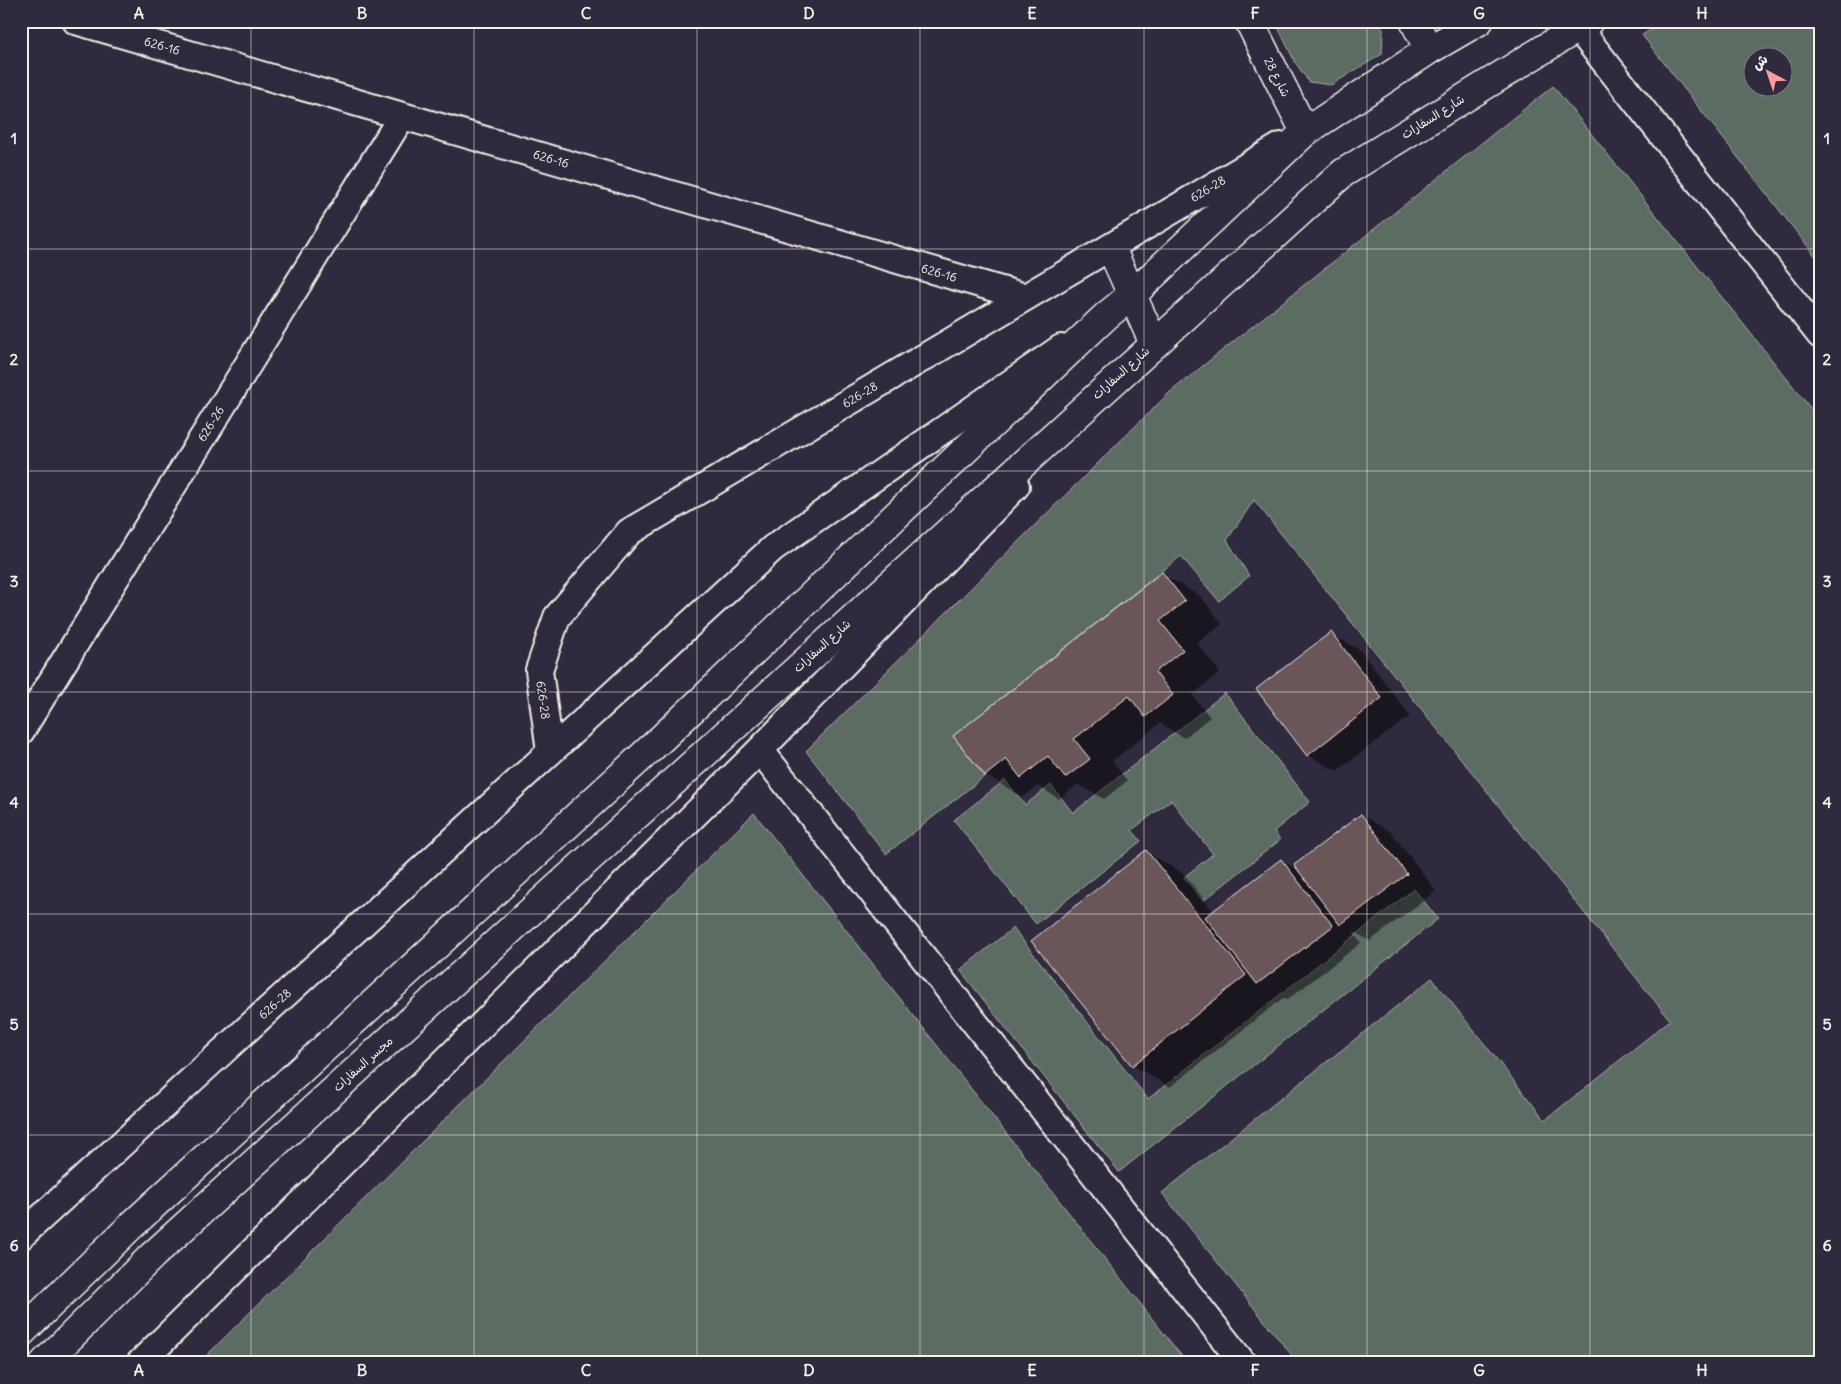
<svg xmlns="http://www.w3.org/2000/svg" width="1841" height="1384" font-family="Delius,'Playpen Sans Arabic',sans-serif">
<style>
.green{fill:#5c6c64;stroke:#a8aea6;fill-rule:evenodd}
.shadow{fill:#0007}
.building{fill:#6a5758;stroke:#f4f1e8}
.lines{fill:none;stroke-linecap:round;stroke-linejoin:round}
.street-casing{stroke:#f4f1e8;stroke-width:30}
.secondary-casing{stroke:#f4f1e8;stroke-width:31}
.street{stroke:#2f2a3d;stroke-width:26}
.secondary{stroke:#2f2a3d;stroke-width:28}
.grid{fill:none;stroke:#f4f1e8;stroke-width:1;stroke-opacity:0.55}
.labels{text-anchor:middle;stroke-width:4.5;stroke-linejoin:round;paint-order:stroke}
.street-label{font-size:12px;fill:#f4f1e8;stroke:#2f2a3d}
.neatline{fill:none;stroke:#f4f1e8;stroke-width:2}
.grid-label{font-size:16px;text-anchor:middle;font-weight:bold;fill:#f4f1e8}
</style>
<rect width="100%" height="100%" fill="#2f2a3d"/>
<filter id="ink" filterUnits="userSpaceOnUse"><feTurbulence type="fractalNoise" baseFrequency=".02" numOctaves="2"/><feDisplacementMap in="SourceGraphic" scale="10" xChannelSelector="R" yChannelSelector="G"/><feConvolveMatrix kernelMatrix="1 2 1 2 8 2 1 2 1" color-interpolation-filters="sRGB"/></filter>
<g filter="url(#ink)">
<path class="green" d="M1275,21H1378L1383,29L1382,54L1331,85L1309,82L1295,62Z
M1666,21H1820V262L1642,35ZM1754,58H1784V88H1754Z
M1553,86L1820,420V1363H1298L1162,1193L1432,978L1545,1120L1670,1020L1254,500L1227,540L1249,576L1219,601L1181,556L953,736L985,776L886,854L806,751L1169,393Z
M1225,693L1310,802L1274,831L1280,840L1203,901L1184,877L1213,854L1171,800L1132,830L1141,841L1036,924L954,820L1005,780L1025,805L1051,785L1073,813Z
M754,813L1187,1363H199Z
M1414,889L1438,919L1119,1172L960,970L1013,928L1148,1099Z"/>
<path class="shadow" d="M1162,574L1200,596L1222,624L1197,643L1220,673L1192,695L1210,717L1184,738L1160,723L1112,761L1127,781L1104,799L1078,784L1059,799L1038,786L1023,797L985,775Z
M1331,634L1360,650L1410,716L1337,771L1308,755Z
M1362,815L1391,832L1436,891L1370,941L1351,930L1361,943L1287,1000L1283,998L1170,1087L1132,1065L1146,852L1184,874L1214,912L1281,860L1301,872Z"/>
<path class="building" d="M1162,572L1185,601L1160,621L1183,650L1155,672L1173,695L1145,717L1129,696L1074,739L1090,759L1065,778L1048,756L1021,778L1006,759L985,776L953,736Z
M1331,632L1382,698L1307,756L1256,689Z
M1361,814L1407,874L1340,925L1294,865Z
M1146,850L1246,975L1132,1066L1031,941Z
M1281,859L1333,926L1257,984L1205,917Z"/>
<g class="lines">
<g class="street-casing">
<path id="street" d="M76,21L1025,297
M1578,28L1820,335
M21,731L402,116
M760,750L1243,1363
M550,752L539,670L557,617L629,532L1281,146
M21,1236L773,548L1061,348
M140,1363L760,750L1016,486"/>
</g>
<g class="secondary-casing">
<path id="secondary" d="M1249,21L1305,132
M1414,21L1429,50
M1111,248L1154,344
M21,1333L132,1225L662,738L1106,316L1132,295L1305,132L1429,50L1479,21
M44,1363L153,1255L1343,173L1589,21"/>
</g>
<use href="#street" class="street"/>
<use href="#secondary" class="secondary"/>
</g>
</g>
<path class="grid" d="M251,21V1363M474,21V1363M697,21V1363M920,21V1363M1144,21V1363M1367,21V1363M1590,21V1363M21,249H1820M21,471H1820M21,692H1820M21,914H1820M21,1135H1820"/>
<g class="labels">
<g class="street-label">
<text transform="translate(162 46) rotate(16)" y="4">626-16</text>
<text transform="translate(1277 77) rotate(63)" y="4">شارع 28</text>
<text transform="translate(1433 117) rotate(-32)" y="4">شارع السفارات</text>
<text transform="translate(551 159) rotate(16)" y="4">626-16</text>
<text transform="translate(1208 189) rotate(-31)" y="4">626-28</text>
<text transform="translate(939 273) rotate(16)" y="4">626-16</text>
<text transform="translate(1121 373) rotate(-42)" y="4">شارع السفارات</text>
<text transform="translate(860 395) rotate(-31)" y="4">626-28</text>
<text transform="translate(211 424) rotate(-58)" y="4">626-26</text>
<text transform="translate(822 646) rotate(-42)" y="4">شارع السفارات</text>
<text transform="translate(543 700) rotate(82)" y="4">626-28</text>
<text transform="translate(275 1004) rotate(-42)" y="4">626-28</text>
<text transform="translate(363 1064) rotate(-42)" y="4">مجسر السفارات</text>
</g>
</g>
<rect width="1841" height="1384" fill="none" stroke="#2f2a3d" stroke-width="55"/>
<g transform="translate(1768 72) rotate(320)"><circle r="24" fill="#2f2a3d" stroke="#7e7a81"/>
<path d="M0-4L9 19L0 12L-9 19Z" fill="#ff9aa2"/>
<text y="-8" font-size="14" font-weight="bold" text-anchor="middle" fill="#f4f1e8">ش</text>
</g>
<rect x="28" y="28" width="1786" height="1328" class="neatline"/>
<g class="grid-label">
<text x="139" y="19">A</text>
<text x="362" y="19">B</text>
<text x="586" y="19">C</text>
<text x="809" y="19">D</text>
<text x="1032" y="19">E</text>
<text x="1255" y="19">F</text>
<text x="1479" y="19">G</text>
<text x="1702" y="19">H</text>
<text x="14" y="144">1</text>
<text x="1827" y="144">1</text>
<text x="14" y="365">2</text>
<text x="1827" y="365">2</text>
<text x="14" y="587">3</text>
<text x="1827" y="587">3</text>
<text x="14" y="808">4</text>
<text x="1827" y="808">4</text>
<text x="14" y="1030">5</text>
<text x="1827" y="1030">5</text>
<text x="14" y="1251">6</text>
<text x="1827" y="1251">6</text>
<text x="139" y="1376">A</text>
<text x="362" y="1376">B</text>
<text x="586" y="1376">C</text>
<text x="809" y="1376">D</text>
<text x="1032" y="1376">E</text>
<text x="1255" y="1376">F</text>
<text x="1479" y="1376">G</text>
<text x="1702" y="1376">H</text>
</g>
</svg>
